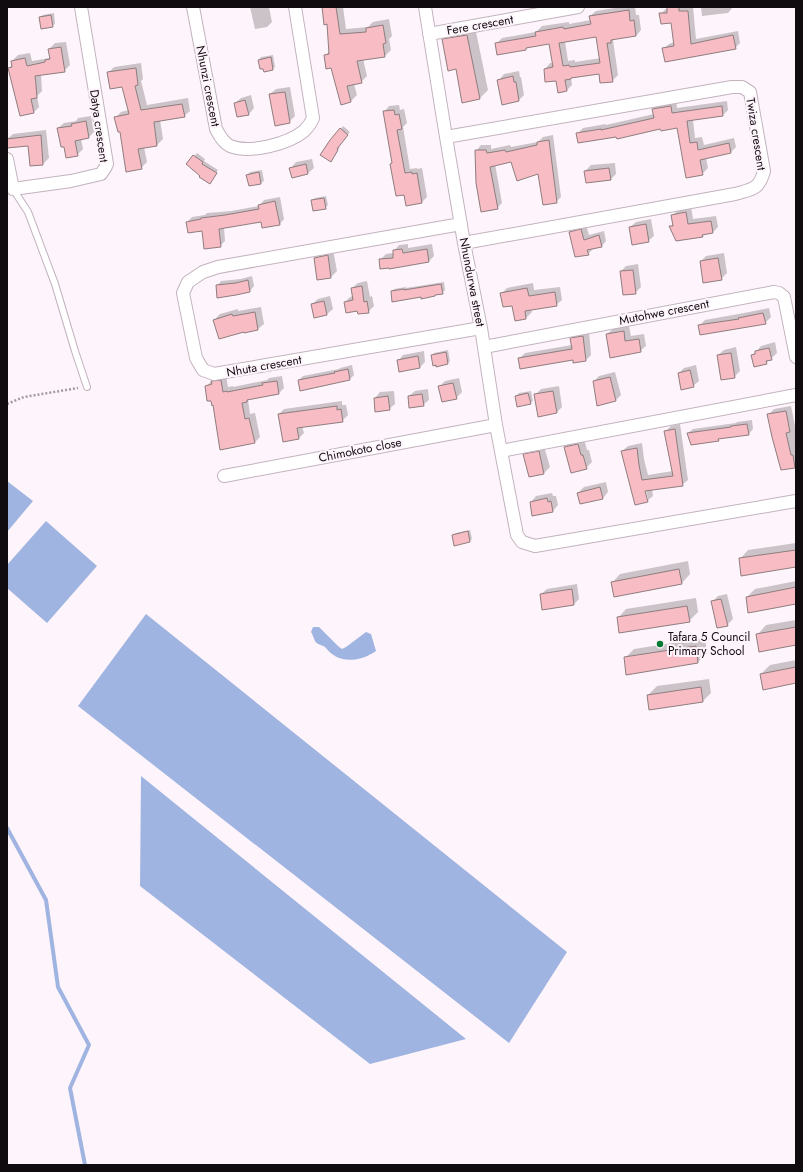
<svg xmlns="http://www.w3.org/2000/svg" width="803" height="1172" font-family="Jost,sans-serif">
<style>
.water{fill:#a0b4e1}
.shadow{fill:#0003;fill-rule:evenodd}
.lines{fill:none;stroke-linecap:round;stroke-linejoin:round}
.stream{stroke:#a0b4e1;stroke-width:4}
.building{fill:#f7bcc4;stroke:#8f7d7f;fill-rule:evenodd}
.lane-casing{stroke:#c2b3be;stroke-width:8}
.street-casing{stroke:#c2b3be;stroke-width:14}
.path{stroke:#a39aa0;stroke-width:2.5;stroke-dasharray:2 2;stroke-linecap:butt}
.lane{stroke:#fff;stroke-width:6}
.street{stroke:#fff;stroke-width:12}
.poi-dot{fill:#037b31;stroke:#fef4fb;stroke-width:1.5}
.labels{text-anchor:middle;stroke-width:4;stroke-linejoin:round;paint-order:stroke}
.street-label{font-size:12px;fill:#100b0f;stroke:#fef4fb}
.poi-label{font-size:12px;fill:#100b0f;stroke:#fef4fb;text-anchor:start}
</style>
<rect width="100%" height="100%" fill="#fef4fb"/>
<path class="water" d="M7,481L33,501L7,532Z
M46,521L97,566L47,623L7,588V565Z
M146,614L567,952L509,1043L78,706Z
M313,627H319L338,646L342,649L346,647L366,632L371,634L376,651C363,660 345,664 332,654C329,652 327,649 325,647C322,645 316,644 315,641C313,637 313,635 311,632Z
M141,776L466,1039L370,1064L140,886Z"/>
<path class="shadow" d="M250,7H269L272,22L267,27L255,29Z
M323,7H343L346,29L368,27L373,22L389,19L392,36L389,39L391,50L385,56L363,59L367,76L361,82L354,84L357,95L351,101L325,56L330,50L328,23Z
M621,7H635L636,15H639L641,30L636,36L614,39L613,40L618,75L612,81L600,73L571,78L572,85L566,91L545,69L550,63H554L550,43L528,47L526,49L496,44L502,38L536,32L542,26L569,22V24L591,20L590,16L596,11ZM597,36L601,58L575,62V60L568,61L565,41Z
M668,7H693L696,39L738,31L740,43L735,48L663,49L669,44L674,42L672,22L660,14L666,9L668,8Z
M701,7H733L728,13L702,16Z
M54,13L55,24L52,26L40,17L43,15Z
M475,27L488,90L480,98L456,68L443,40L451,32Z
M66,42L70,65L64,71L41,74L42,91L37,96L39,107L34,112L9,68L13,64L12,61L18,55L30,53L32,61L49,58L50,56L49,49L55,43Z
M273,55L275,67L273,69L265,71L259,60L261,57Z
M141,63L143,79L141,81L147,105L188,98L190,111L184,116L160,120L163,139L157,145L144,147L147,162L141,168L121,130L115,118L121,112L129,110L123,86L108,73L114,67Z
M519,71L520,77H521L524,95L519,100L499,80L504,74Z
M290,87L295,116L289,122L270,94L276,89Z
M251,95L254,108L249,114L238,116L235,103L241,98Z
M676,100L677,108L727,101L728,110L723,115L693,120L695,138L702,137L704,145L734,138L736,147L731,152L706,158L708,168L702,174L678,127H661L617,135L577,134L583,128L606,124V125L654,114L653,109L659,103Z
M399,105L400,110L404,109L407,123L403,127L410,169L417,168V169L422,168L427,197L422,202L406,205L404,193L393,162L384,112L389,106Z
M91,116L94,132L88,138L81,139L83,149L77,155L58,128L64,123L76,121L78,118Z
M343,126L350,132L338,146L340,147L333,158L341,129Z
M46,130L49,158L43,164L31,165L29,145L7,139L13,134Z
M553,135L561,197L556,202L539,173L512,161L495,164L502,203L497,208L476,151L481,145H491V149L510,145L511,147L538,142L543,137Z
M197,153L205,159L204,161L218,170L212,180L187,164Z
M312,159L314,168L308,173L292,177L291,168L296,162Z
M615,163L616,174L610,180L585,171L591,165Z
M262,170L264,181L261,183L249,185L247,175L250,172Z
M326,196L328,205L325,208L313,200L315,198Z
M280,197L284,219L280,224L262,220L224,227L225,241L220,246L202,230L187,222L192,217L205,215L207,213L231,211L259,206L264,200Z
M691,207L693,219L716,216L718,227L713,232L705,234L702,236L670,227L674,223L673,215L678,210Z
M651,219L654,236L648,241L630,227L636,222Z
M586,225L589,235L604,231L606,241L602,246L593,248V249L588,254L570,232L575,227Z
M408,244V248L432,244L434,256L429,261L380,260L386,254L394,253V251L399,245Z
M333,250L337,271L331,277L318,278L315,258L320,252Z
M724,253L727,273L721,279L701,261L706,256Z
M638,264L641,287L635,293L621,271L626,266Z
M252,276L254,286L250,291L236,294L217,286L221,281L241,279Z
M367,281L370,297L372,296L374,306L368,312L358,310L345,302L350,297L353,296L352,288L358,283Z
M444,282L445,290L442,293L422,296L392,291L394,289L406,287V288Z
M533,283L534,290L560,287L562,300L556,305L531,309L532,312L526,318L501,294L507,288Z
M330,296L333,309L327,314L314,317L312,304L318,299Z
M261,307L264,324L258,329L245,332L214,320L220,314L238,309V311Z
M769,308L771,317L765,323L699,326L705,320L744,313Z
M629,326L631,336L644,334L646,346L640,351L607,334L613,329Z
M589,331L591,355L586,360L574,358L519,359L525,353L572,345V339L577,333Z
M775,342L777,353L766,363L752,356L761,346Z
M736,347L740,371L734,377L718,355L724,350Z
M448,350L450,361L448,363L432,356L434,353Z
M424,351L425,362L419,368L398,361L403,355Z
M352,365L354,375L350,379L299,380L303,376L339,369L340,368Z
M696,365L699,381L693,386L679,373L684,368Z
M615,372L621,395L616,400L594,381L599,376Z
M226,375L228,387L233,386V387L267,380L269,378L282,376L284,388L278,394L248,400L250,414L255,413L260,437L255,442L214,404L206,386L218,376Z
M459,378L462,392L456,398L439,387L445,381Z
M559,386L562,407L557,412L535,395L541,389Z
M428,389L429,400L423,405L409,396L415,391Z
M394,391L395,404L389,409L375,398L380,392Z
M531,391L533,401L530,403L516,396L519,393Z
M342,401V405H346L348,415L342,421L302,426L304,433L299,438L279,414L284,409Z
M791,406L796,431V467L782,469L768,415L774,409Z
M752,420L753,429L749,434L720,438L718,440L688,433L693,429L736,423L737,422Z
M680,424L688,480L682,485L652,489L653,496L647,501L636,504L622,451L628,446L642,443L644,459L648,475L673,471L665,432L671,426ZM645,486L648,499H646L643,487Z
M584,439L587,450H589L592,462L586,468L565,447L571,441Z
M544,446L550,467L544,473L530,476L524,455L530,449Z
M606,482L608,492L603,498L578,493L584,487Z
M552,493L553,496H556L558,505L553,511L531,502L536,496Z
M470,530L472,539L469,542L453,535L456,533Z
M796,543V566L740,559L748,550Z
M688,561L690,574L682,583H612L620,574Z
M796,581V603L747,597L755,589Z
M577,584L579,599L574,604L541,594L547,589Z
M727,594L733,619L727,625L712,602L718,596Z
M696,598L698,612L689,621L618,618L626,609Z
M796,620V644L758,634L766,625Z
M705,638L707,653L698,662L627,674L625,658L634,649Z
M796,660V682L761,674L770,665Z
M709,679L711,693L703,701L648,695L657,686Z"/>
<g class="lines">
<path class="stream" d="M7,828L46,900L58,987L89,1045L70,1088L85,1165"/>
</g>
<path class="building" d="M322,7H336L340,34L366,32V28L383,25L386,43L383,44L385,57L357,61L362,83L347,86L351,102L341,105L331,68L326,69L324,55L329,54L327,24L324,25Z
M667,7H679V11H688L691,44L733,35L736,49L665,62L662,48L674,46L671,23L661,24L659,13H667Z
M629,10L630,21L634,20L636,36L611,40V43H607L613,82L600,83L599,74L571,78V79L565,80L567,91L558,93L556,81L545,82L544,69L553,67L549,44L526,48V50L497,55L495,43L536,36L535,32L563,27L564,29L591,24L589,16ZM596,37L600,63L570,67L569,65L563,66L559,43Z
M51,15L53,27L41,29L39,17Z
M467,35L480,99L462,103L456,69L448,71L442,39Z
M61,47L65,72L35,76L36,84V85L37,98L31,99L34,113L20,116L8,68L12,67L11,61L25,58L27,66L45,62V60L50,59L48,49Z
M271,57L273,70L264,72L263,69H260L258,60Z
M136,68L138,85L135,86L141,110L182,104L185,117L154,122L157,146L138,149L142,169L126,172L120,132H118L114,117L129,114L122,87L110,89L107,72Z
M513,76L514,82H516L519,101L502,105L497,80Z
M285,92L290,123L275,126L269,94Z
M245,100L249,115L237,117L234,103Z
M671,106L672,113L722,106L723,116L687,121L690,143L697,142L698,150L729,143L731,153L700,160L703,175L686,178L677,128L661,131L660,129L617,139L616,137L578,143L576,133L601,129V130L654,118L652,109Z
M394,110L395,115L399,114L402,129L397,130L405,173L412,172V174L417,173L422,203L406,206L404,195L396,196L390,164L392,163L383,111Z
M86,121L89,138L75,141L78,156L66,158L64,147H61L57,128L72,126L71,124Z
M340,128L348,135L337,149L338,150L331,162L320,155L330,140Z
M41,135L43,165L30,166L28,146L7,148V139Z
M549,140L557,203L543,205L538,174L517,181L511,162L490,167L498,209L481,212L476,183L475,150H486L487,153L505,150L506,152L537,145V142Z
M193,155L203,162L202,164L217,173L210,184L199,177L200,176L186,164Z
M306,164L308,174L292,178L289,168Z
M609,168L611,180L586,183L584,171Z
M259,172L261,184L249,186L246,175Z
M324,198L326,209L313,211L311,200Z
M275,201L280,225L262,228L261,222L219,229L221,247L204,249L202,231L188,233L186,222L201,219V218L225,215L259,209L258,205Z
M686,212L688,224L711,221L713,233L702,235L703,237L676,241L669,226H673L671,215Z
M646,224L649,242L632,245L629,227Z
M581,229L584,240L599,235L602,247L587,250L589,255L575,257L569,232Z
M402,249L403,253L427,249L429,262L389,269V268L380,269L379,259L393,258V250Z
M328,255L331,278L317,280L314,258Z
M718,258L722,280L703,283L700,261Z
M633,270L636,294L623,295L620,271Z
M248,280L250,292L236,295L217,298L216,285L236,283Z
M441,284L443,294L435,295V296L421,299V297L392,302L391,291L404,289V290Z
M362,286L364,302L367,301L369,313L358,314L357,311L346,313L344,302L353,300L351,288Z
M527,288L529,296L555,292L557,306L525,311L526,319L515,321L512,306L503,307L500,293Z
M324,301L327,315L314,318L311,304Z
M255,312L258,330L244,333V332L219,339L213,320L232,314L233,316Z
M763,313L766,324L700,335L698,325L739,319L738,318Z
M624,331L625,341L639,339L641,352L610,358L606,334Z
M583,336L586,361L573,363V360L520,369L518,358L572,349L570,338Z
M769,348L772,360L766,361L767,364L754,367L751,355L755,354V351Z
M446,352L448,364L436,367V365L433,366L431,355Z
M731,353L735,378L721,380L717,355Z
M418,356L420,368L399,372L397,360Z
M348,369L350,380L300,391L298,380L335,373L334,372Z
M690,370L694,387L681,390L678,373Z
M610,377L616,401L597,406L593,381Z
M221,380L223,392L227,391V392L263,385L262,383L277,381L279,394L247,400V402L242,403L245,419L249,418L255,443L220,450L213,405L212,406L211,401H207L205,386L212,384L211,381Z
M453,383L457,399L442,402L438,386Z
M553,391L557,413L538,417L534,394Z
M528,393L531,404L517,407L515,396Z
M422,394L424,406L409,408L408,396Z
M388,396L390,410L375,412L374,398Z
M337,406V410L341,409L343,422L297,428L299,439L283,442L278,414Z
M786,411L790,432L786,433L791,455H793L795,468L781,470L772,437L767,414Z
M747,424L749,435L718,439L719,441L691,445L687,433L731,427V426Z
M675,429L683,486L645,491L648,502L635,505L621,451L637,448L639,465L642,480L673,476L664,431Z
M578,444L581,455H583L587,469L571,473L564,447Z
M539,451L544,474L529,477L523,454Z
M600,487L603,499L580,504L577,493Z
M547,498L548,502L551,501L553,512L532,516L530,502Z
M468,531L470,542L454,546L452,535Z
M796,550V567L741,576L739,558Z
M679,569L682,584L614,597L611,582Z
M796,587V604L748,613L746,597Z
M572,589L574,605L542,610L540,594Z
M721,599L728,626L717,628L711,601Z
M687,606L690,622L619,633L617,617Z
M796,627V645L759,652L756,634Z
M696,646L698,663L626,675L624,657Z
M796,667V683L763,690L760,674Z
M701,687L703,702L649,710L647,695Z"/>
<g class="lines">
<g class="lane-casing">
<path id="lane" d="M13,189L28,212L55,284L75,351L87,387"/>
</g>
<g class="street-casing">
<path id="street" d="M193,7L216,129C219,135 224,143 230,146C250,154 288,144 304,131C308,127 311,123 313,118L295,7
M425,7L446,137L464,243L481,328L496,425L517,535L522,542L535,546L796,501
M429,34L578,7
M446,137L732,87H742L750,92L764,171C759,190 752,189 735,194L464,243
M7,159L13,189L71,181L101,174L105,168L107,164L81,7
M461,224L218,267L203,272L188,282L183,293L196,358L203,370L214,374L481,328
M484,347L774,292L779,293L784,297L796,357
M501,451L796,395
M224,476L496,425"/>
</g>
<path class="path" d="M7,404L24,397L78,388"/>
<use href="#lane" class="lane"/>
<use href="#street" class="street"/>
</g>
<circle class="poi-dot" cx="660" cy="644" r="4"/>
<g class="labels">
<g class="street-label">
<text transform="translate(480 25) rotate(-10)" y="4">Fere crescent</text>
<text transform="translate(208 86) rotate(79)" y="4">Nhunzi crescent</text>
<text transform="translate(99 126) rotate(82)" y="4">Datya crescent</text>
<text transform="translate(756 134) rotate(81)" y="4">Twiza crescent</text>
<text transform="translate(472 282) rotate(79)" y="4">Nhundurwa street</text>
<text transform="translate(664 312) rotate(-11)" y="4">Mutohwe crescent</text>
<text transform="translate(264 366) rotate(-10)" y="4">Nhuta crescent</text>
<text transform="translate(360 450) rotate(-11)" y="4">Chimokoto close</text>
</g>
<g class="poi-label">
<text x="668" y="641">Tafara 5 Council<tspan x="668" dy="14">Primary School</tspan></text>
</g>
</g>
<rect width="803" height="1172" fill="none" stroke="#100b0f" stroke-width="16"/>
</svg>
